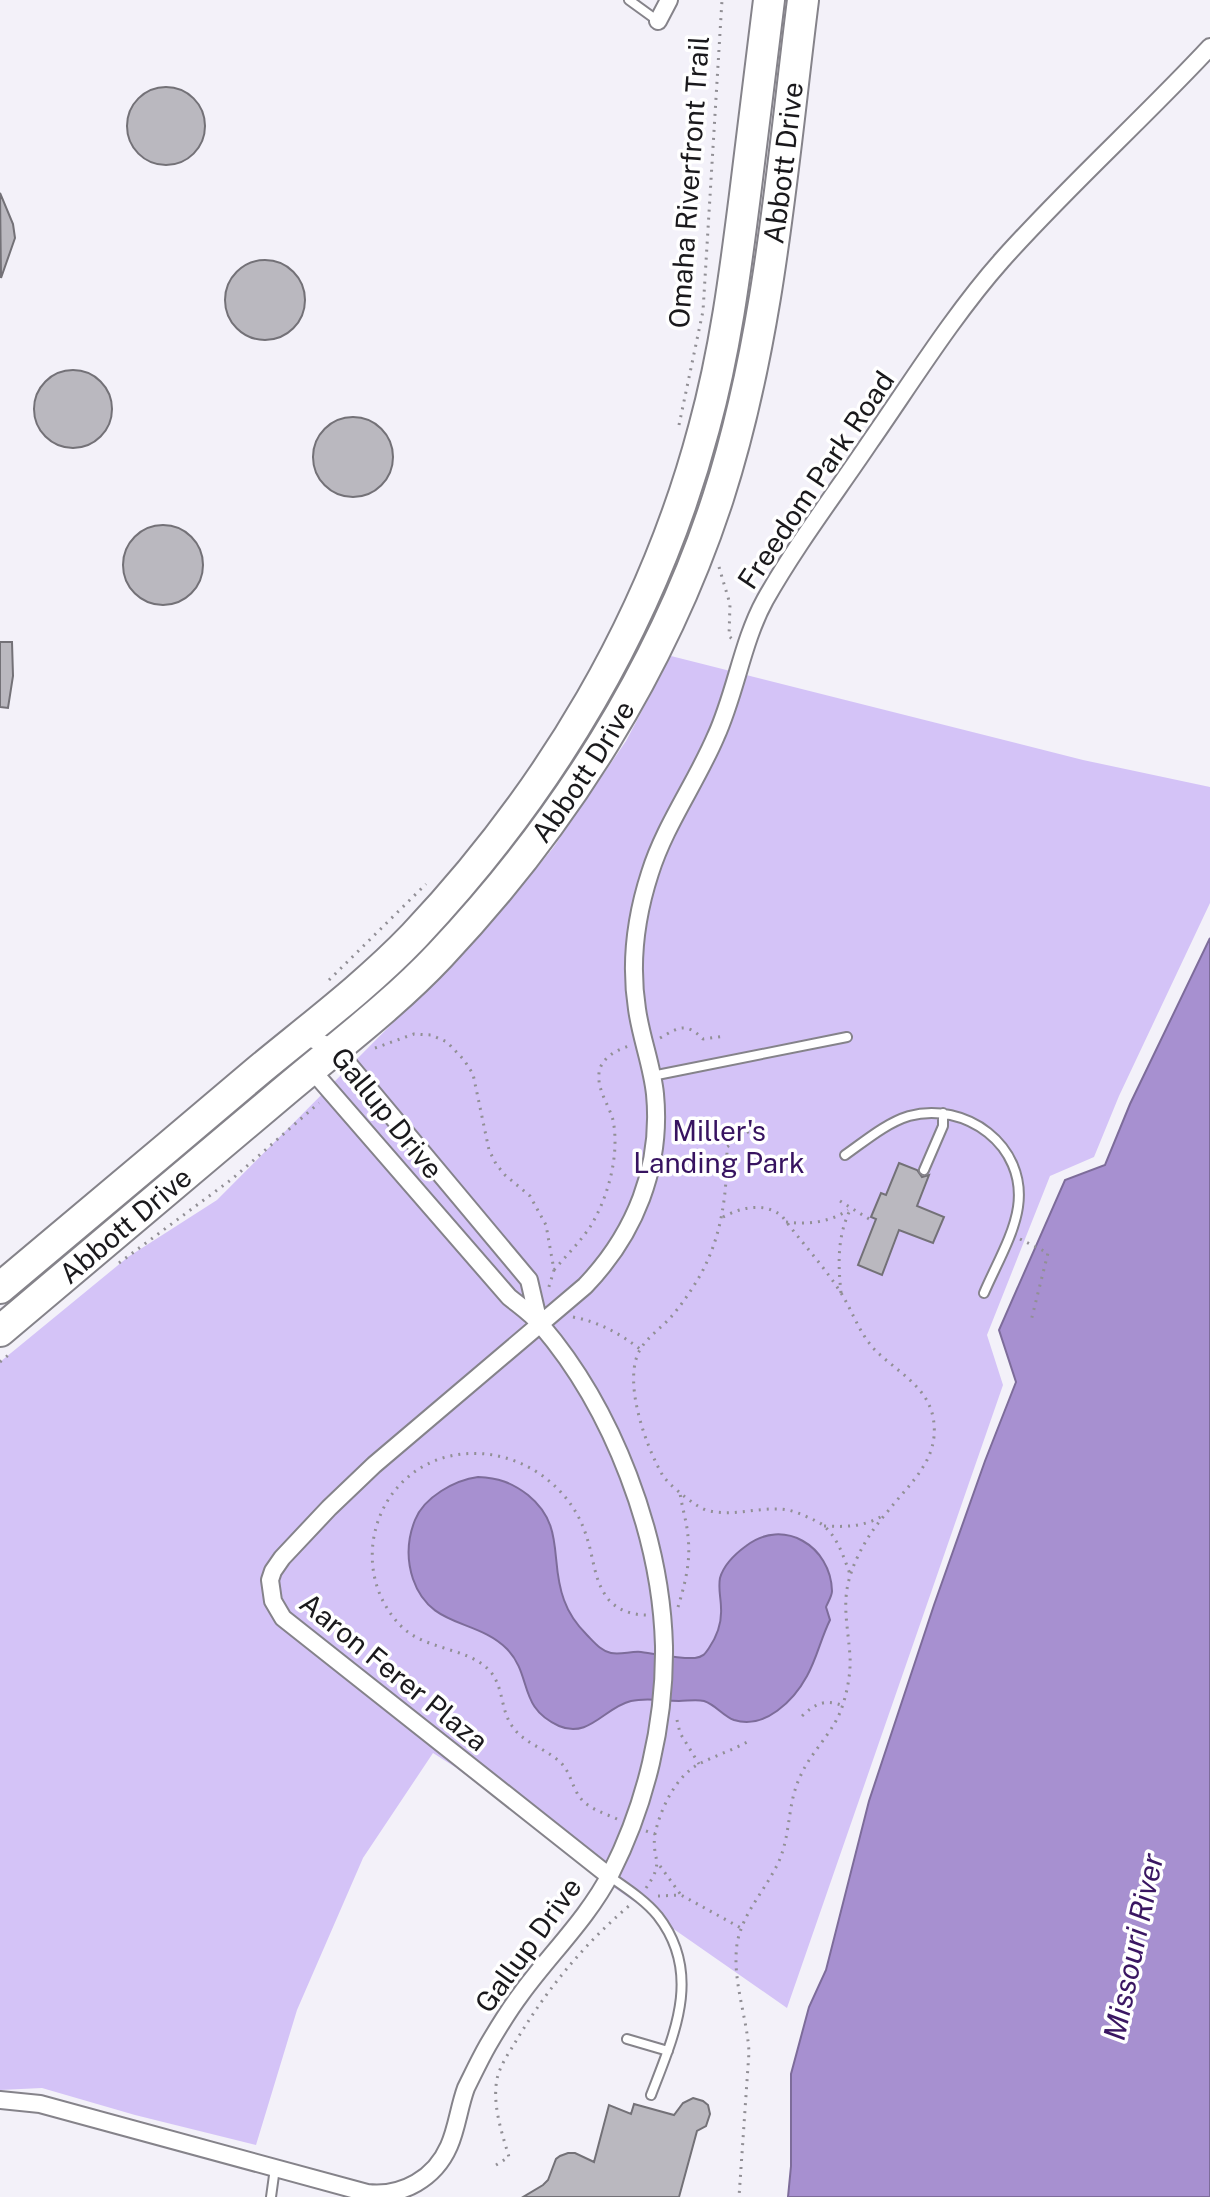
<svg xmlns="http://www.w3.org/2000/svg" width="1210" height="2197" font-family="'Public Sans',sans-serif">
<style>
.green{fill:#d4c3f7}
.water{fill:#a790d0;stroke:#7d6c9a;stroke-width:2}
.building{fill:#bab8bf;stroke:#737177;stroke-width:2}
.lines{fill:none;stroke-linecap:round;stroke-linejoin:round}
.lane-casing{stroke:#85838a;stroke-width:12}
.street-casing{stroke:#85838a;stroke-width:20}
.highway-casing{stroke:#85838a;stroke-width:34}
.path{stroke:#918f95;stroke-width:3;stroke-dasharray:2 6;stroke-linecap:butt}
.lane{stroke:#fff;stroke-width:8}
.street{stroke:#fff;stroke-width:16}
.highway{stroke:#fff;stroke-width:30}
.labels{text-anchor:middle;stroke-width:7;stroke-linejoin:round;paint-order:stroke}
.street-label{font-size:28px;fill:#1a191c;stroke:#fff}
.park-label{font-size:28px;fill:#371360;stroke:#fff}
.water-label{font-size:30px;font-style:italic;fill:#3a1662;stroke:#fff}
</style>
<rect width="100%" height="100%" fill="#f3f1f9"/>
<path class="green" d="M671,656L1083,760L1210,787V903L1119,1096L1094,1157L1050,1176L987,1335L1003,1385L787,2008L599,1877L455,1767L433,1753L363,1858L297,2010L256,2145L135,2115L42,2088L0,2090V1362L128,1257L217,1200L485,930L553,848L626,741Z"/>
<path class="water" d="M1210,938V2197H788L791,2166V2074L809,2007L826,1970L869,1801L934,1605L985,1461L1016,1382L999,1330L1065,1180L1105,1165L1130,1104Z
M478,1477C498,1478 511,1482 528,1495C566,1526 549,1561 564,1600C569,1614 577,1625 587,1635C594,1642 601,1651 611,1653C621,1655 631,1651 641,1652C658,1654 678,1659 695,1658C703,1657 705,1654 709,1648C717,1636 722,1623 721,1608C721,1598 718,1589 720,1578C724,1564 735,1554 746,1546C783,1517 831,1546 832,1591C832,1596 828,1602 826,1607L830,1620C821,1638 817,1658 807,1676C794,1700 765,1730 734,1720C723,1716 716,1705 704,1701C696,1699 687,1701 679,1701C663,1701 647,1697 631,1701C605,1707 589,1739 559,1726C517,1707 533,1676 507,1649C476,1618 430,1629 413,1579C406,1558 407,1540 415,1520C424,1497 455,1480 478,1477Z"/>
<path class="building" d="M127 126a39 39 0 1 1 78 0a39 39 0 1 1-78 0Z
M0,193L13,224L15,238L1,278Z
M225 300a40 40 0 1 1 80 0a40 40 0 1 1-80 0Z
M34 409a39 39 0 1 1 78 0a39 39 0 1 1-78 0Z
M313 457a40 40 0 1 1 80 0a40 40 0 1 1-80 0Z
M123 565a40 40 0 1 1 80 0a40 40 0 1 1-80 0Z
M0,642H12L13,676L8,708L0,707Z
M899,1163L917,1170L922,1177L929,1175L917,1206L944,1217L933,1243L899,1230L882,1275L858,1265L876,1219L871,1217L881,1193L886,1195Z
M693,2098L703,2101L708,2105L710,2114L706,2126L697,2131L679,2197H523L543,2185L548,2180L556,2159L560,2156L568,2153H575L594,2162L609,2105L631,2114L634,2104L674,2115L683,2103Z"/>
<g class="lines">
<g class="lane-casing">
<path id="lane" d="M629,0L658,21
M652,1076L847,1037
M845,1155C865,1141 886,1123 909,1116C965,1101 1027,1145 1018,1207C1014,1235 995,1267 984,1293
M924,1170L943,1126V1113
M609,1876C626,1888 645,1900 658,1916C703,1974 674,2035 651,2095
M627,2039L668,2051
M271,2197L275,2168"/>
</g>
<g class="street-casing">
<path id="street" d="M658,21L669,0
M301,1035L335,1048L529,1280L539,1323
M609,1876L283,1618L273,1601L270,1580L273,1571L282,1558L329,1508L374,1465L585,1286C635,1234 662,1167 655,1094C652,1065 641,1038 637,1009C630,964 636,916 650,873C665,825 696,783 716,736C736,692 742,642 765,600C796,545 835,494 870,442C911,383 954,314 1002,260C1068,186 1142,120 1210,47
M0,2100L40,2104L367,2193C403,2197 435,2178 449,2146C457,2128 459,2107 466,2088C473,2074 480,2059 488,2045C498,2028 509,2010 521,1994C550,1954 588,1918 611,1873C646,1804 665,1724 664,1646C661,1535 613,1409 541,1325C532,1314 520,1306 509,1297L311,1069L309,1063"/>
</g>
<g class="highway-casing">
<g id="highway">
<path d="M0,1288C86,1216 173,1143 259,1070C311,1027 367,985 414,936C550,792 653,620 704,428C725,352 735,274 745,195C753,130 761,65 769,0"/>
<path id="s1" d="M0,1331C94,1252 187,1173 281,1094C334,1049 392,1006 440,955C563,825 663,667 718,498C770,337 782,166 803,0"/>
</g>
</g>
<path class="path" d="M679,425L703,311L722,0
M719,567L730,604L729,636L732,639
M329,980L426,884
M660,1038C679,1027 686,1022 703,1039L726,1036
M375,1048L414,1034L431,1035L447,1042L464,1060L473,1074L489,1150L496,1164L505,1175L530,1196L546,1225L554,1270L548,1290
M755,1127L727,1147C727,1191 723,1232 702,1272C693,1288 683,1303 671,1317C662,1327 649,1336 641,1348C621,1379 646,1447 663,1476C669,1484 678,1491 685,1497C692,1502 698,1507 706,1510C730,1517 755,1508 779,1509C791,1509 803,1515 814,1520C817,1522 821,1523 824,1526C838,1538 844,1558 850,1574
M840,1201L874,1222
M723,1217C742,1207 764,1202 782,1216C801,1242 824,1266 841,1293C853,1312 859,1333 875,1350C896,1371 927,1386 933,1417C941,1458 911,1482 888,1511C876,1525 866,1539 858,1556C839,1595 847,1616 850,1656C851,1673 847,1694 841,1710C832,1734 810,1753 800,1777C786,1806 792,1839 775,1869C762,1894 742,1915 737,1944C732,1981 747,2016 749,2052L739,2197
M786,1222C808,1225 830,1222 848,1210
M1020,1239L1048,1253L1031,1321
M119,1263L232,1179L319,1103
M554,1270C566,1256 580,1242 590,1227C608,1198 620,1155 613,1120C609,1105 597,1090 599,1073C601,1058 616,1050 629,1046
M841,1293C838,1263 837,1236 851,1208
M573,1317C599,1322 619,1333 640,1349
M0,1362L12,1352
M824,1526C845,1527 864,1527 882,1516
M678,1607C685,1584 691,1561 688,1537C687,1522 682,1508 680,1493
M802,1716C815,1704 824,1699 841,1705
M677,1720L680,1733L699,1764
M617,1819C602,1812 585,1808 577,1793C571,1782 569,1770 560,1762C545,1748 523,1743 512,1726C500,1709 504,1686 489,1670C468,1648 427,1650 403,1628C346,1573 372,1474 450,1456C509,1443 570,1480 587,1538C594,1559 594,1582 609,1600C619,1611 633,1615 647,1615
M646,1831L655,1834
M660,1866L681,1895
M646,1888C666,1860 651,1860 655,1834C660,1810 675,1778 697,1765C714,1756 733,1750 749,1741
M658,1896L681,1895L741,1928
M496,2165L509,2157C502,2133 492,2105 497,2079C500,2065 509,2053 516,2041C547,1989 584,1944 630,1905"/>
<use href="#lane" class="lane"/>
<use href="#street" class="street"/>
<use href="#highway" class="highway"/>
</g>
<g class="labels">
<g class="street-label">
<text dy="10" stroke="none"><textPath href="#s1" startOffset="1460">Abbott Drive</textPath></text>
<text transform="translate(689 182) rotate(-86)" y="10">Omaha Riverfront Trail</text>
<text transform="translate(816 480) rotate(-56)" y="10">Freedom Park Road</text>
<text dy="10" stroke="none"><textPath href="#s1" startOffset="812">Abbott Drive</textPath></text>
<text transform="translate(387 1113) rotate(51)" y="10">Gallup Drive</text>
<text dy="10" stroke="none"><textPath href="#s1" startOffset="164">Abbott Drive</textPath></text>
<text transform="translate(394 1672) rotate(39)" y="10">Aaron Ferer Plaza</text>
<text transform="translate(528 1945) rotate(-54)" y="10">Gallup Drive</text>
</g>
<g class="park-label">
<text x="719" y="1141">Miller's<tspan x="719" dy="32">Landing Park</tspan></text>
</g>
<g class="water-label">
<text transform="translate(1134 1947) rotate(-78)" y="10">Missouri River</text>
</g>
</g>
</svg>
